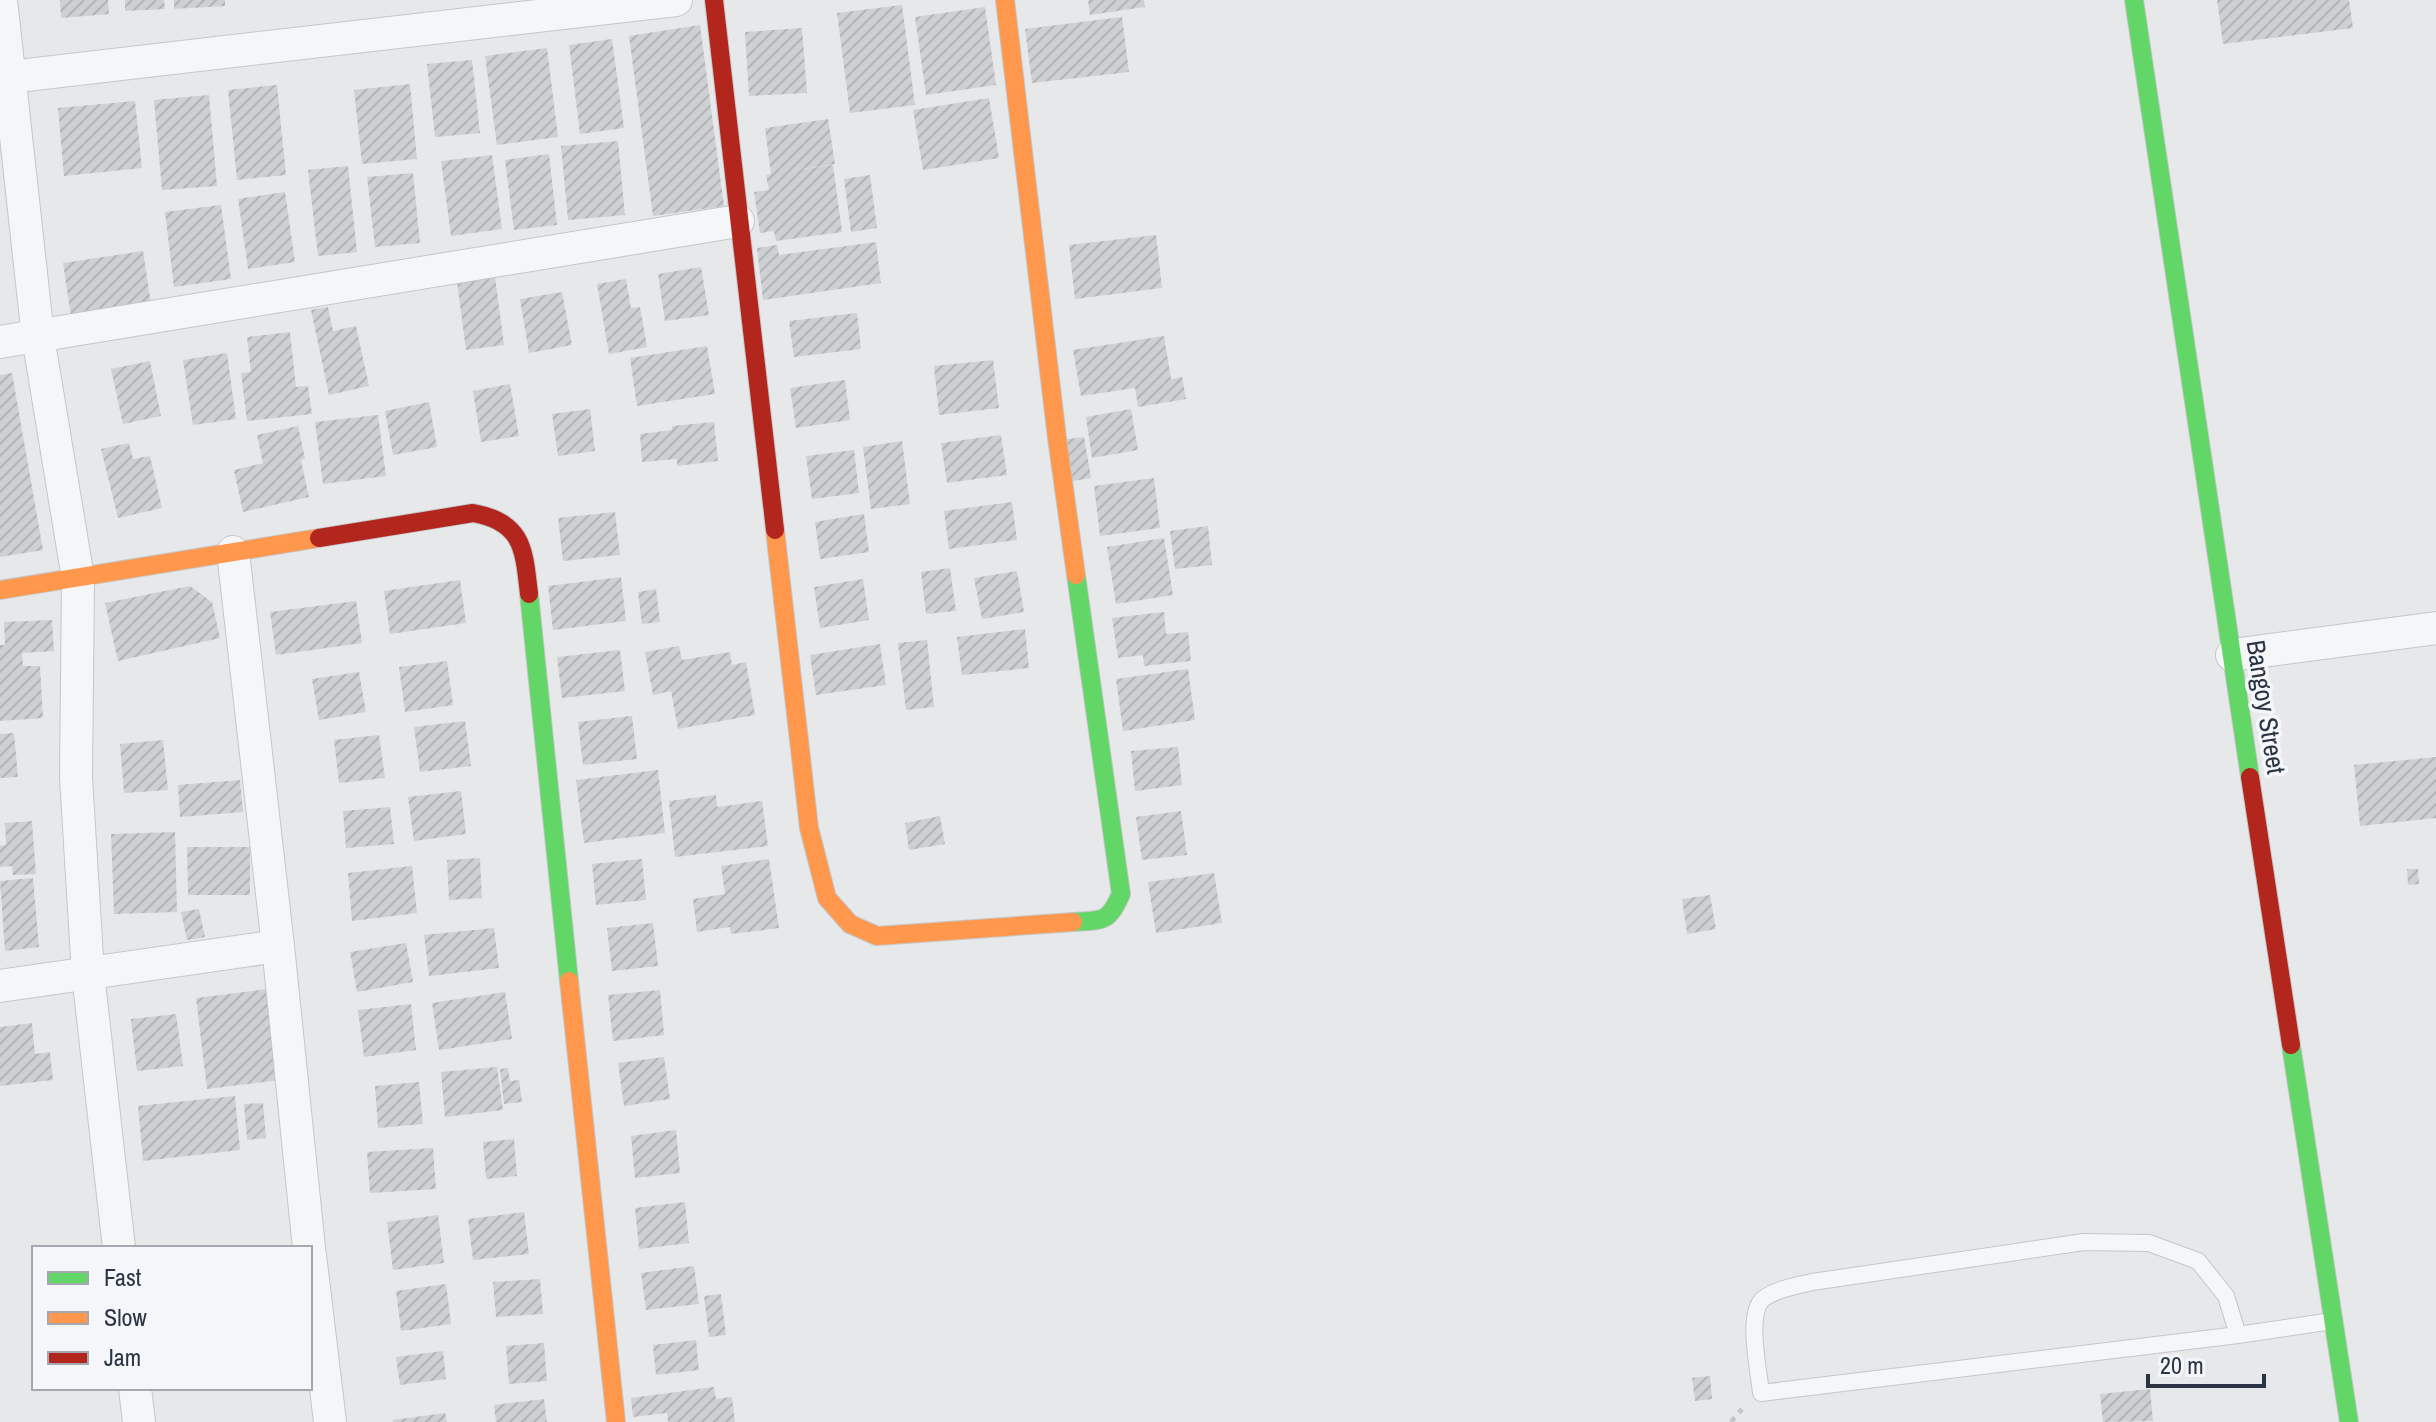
<svg xmlns="http://www.w3.org/2000/svg" width="2436" height="1422" font-family="'Archivo Narrow',sans-serif">
<style>
.building{fill:url(#building-hatch)}
.lines{fill:none;stroke-linecap:round;stroke-linejoin:round}
.lane-casing{stroke:#c4c6c8;stroke-width:18}
.street-casing{stroke:#c4c6c8;stroke-width:34}
.fast-casing{stroke:#c4c6c8;stroke-width:20}
.slow-casing{stroke:#c4c6c8;stroke-width:20}
.jam-casing{stroke:#c4c6c8;stroke-width:20}
.path{stroke:#c5c6ca;stroke-width:5;stroke-dasharray:6 6;stroke-linecap:butt}
.lane{stroke:#f5f6f7;stroke-width:16}
.street{stroke:#f5f6f7;stroke-width:32}
.fast{stroke:#63d668;stroke-width:18}
.slow{stroke:#ff974d;stroke-width:18}
.jam{stroke:#b3261e;stroke-width:18}
.labels{text-anchor:middle;stroke-width:7;stroke-linejoin:round;paint-order:stroke}
.street-label{font-size:26px;fill:#2b3445;stroke:#f4f6f9}
</style>
<defs>
<pattern id="building-hatch" width="6" height="6" patternUnits="userSpaceOnUse" patternTransform="scale(2)"><rect width="6" height="6" fill="#ced0d3"/><path d="M-1 1l2-2M0 6l6-6M5 7l2-2" fill="none" stroke="#b1b3b6"/></pattern>
</defs>
<rect width="100%" height="100%" fill="#e6e8ea"/>
<path class="building" d="M60,0H108L109,14L61,18Z
M125,0H164L165,9L125,11Z
M174,0H225V6L174,9Z
M1088,0H1144L1145,7L1090,15Z
M2217,0H2349L2353,28L2223,44Z
M902,5L915,105L850,113L837,13Z
M985,7L996,85L926,95L915,17Z
M1122,17L1129,72L1032,83L1025,29Z
M700,25L724,206L653,216L629,36Z
M802,28L807,93L749,96L745,32Z
M612,39L624,128L580,134L569,45Z
M547,48L558,137L497,145L485,56Z
M472,60L480,133L435,137L427,64Z
M410,84L417,159L362,164L354,90Z
M277,85L286,175L237,180L228,90Z
M209,95L217,186L162,190L154,100Z
M989,98L999,158L923,170L913,110Z
M135,101L142,168L64,176L58,108Z
M828,119L835,164L789,171L833,165L842,232L776,241L774,231L760,233L754,192L769,190L766,175L771,174L765,128Z
M618,141L625,215L568,220L561,146Z
M549,154L557,225L514,230L505,160Z
M492,155L502,229L451,236L441,161Z
M348,166L357,252L318,256L308,170Z
M413,173L420,243L375,247L367,177Z
M870,175L877,228L851,232L844,179Z
M285,192L295,262L248,269L238,199Z
M221,205L231,279L174,287L165,212Z
M1156,235L1162,288L1075,299L1069,245Z
M876,242L881,283L763,300L757,248L777,245L779,255Z
M143,251L152,311L72,323L63,263Z
M701,267L709,315L665,321L658,274Z
M495,277L504,345L466,350L457,282Z
M626,279L631,308L640,307L647,347L609,354L597,284Z
M562,292L572,345L529,353L520,299Z
M328,307L333,331L356,326L369,386L329,395L311,310Z
M857,313L861,349L794,357L789,321Z
M290,332L296,387L308,386L312,414L247,421L241,373L251,372L247,337Z
M1164,336L1171,379L1182,377L1186,399L1138,407L1135,388L1081,396L1073,350Z
M707,346L715,394L637,406L630,358Z
M227,353L236,419L193,425L183,360Z
M993,360L999,408L939,415L934,366Z
M150,361L161,416L123,424L111,369Z
M12,373L43,550L0,557V375Z
M845,380L850,420L796,428L790,388Z
M510,384L519,436L481,442L473,391Z
M429,402L437,447L393,455L385,411Z
M590,409L595,451L558,456L552,414Z
M1131,409L1138,450L1092,458L1086,417Z
M378,415L386,476L323,484L315,422Z
M714,422L718,461L677,466V459L642,462L640,434L672,430V426Z
M298,426L305,459L301,460L309,497L243,512L234,470L263,463L257,435Z
M1001,435L1007,475L947,483L941,443Z
M1084,437L1091,478L1067,482L1060,440Z
M902,441L910,504L871,509L863,447Z
M129,443L133,459L150,456L162,508L118,518L101,449Z
M854,450L859,493L812,499L806,456Z
M1154,478L1160,528L1100,536L1094,486Z
M1012,502L1017,540L949,549L944,511Z
M615,512L620,555L563,561L558,518Z
M864,514L869,552L820,559L815,522Z
M1208,526L1212,565L1175,569L1170,531Z
M1164,538L1173,595L1116,604L1107,547Z
M950,568L956,611L926,614L921,572Z
M1017,571L1024,612L982,619L974,578Z
M621,577L626,621L553,630L548,586Z
M863,579L869,620L820,628L814,587Z
M460,580L466,623L390,634L384,591Z
M190,586L212,602L220,638L118,661L105,603Z
M656,589L660,622L642,624L638,592Z
M356,601L362,643L276,655L270,612Z
M1164,612L1166,634L1188,632L1191,661L1144,666L1143,655L1118,658L1112,618Z
M52,620L54,651L22,653L23,666H40L43,718L0,721V645H5L4,622Z
M1025,629L1029,668L962,675L957,637Z
M927,640L934,707L906,710L898,643Z
M880,644L886,685L816,695L810,655Z
M679,646L682,660L730,652L732,665L746,662L755,715L678,729L671,691L653,695L645,652Z
M620,650L625,691L562,698L557,657Z
M447,661L453,705L405,712L399,667Z
M1188,669L1195,720L1123,731L1116,679Z
M359,672L366,712L319,720L312,679Z
M632,716L637,759L583,765L578,722Z
M465,721L471,766L420,772L414,727Z
M14,733L18,777L0,778V734Z
M379,735L385,778L339,783L334,740Z
M163,740L168,790L124,793L120,744Z
M1178,747L1182,785L1135,791L1131,751Z
M2436,757V818L2360,826L2354,765Z
M658,770L665,833L584,843L576,780Z
M240,780L243,812L180,817L178,785Z
M461,791L466,834L414,841L408,797Z
M716,795L717,807L762,801L768,846L675,857L669,801Z
M390,807L394,844L346,848L343,811Z
M1181,811L1187,855L1142,860L1136,817Z
M940,816L945,844L909,850L905,823Z
M32,821L36,874L13,875L12,866L0,867V846L6,845L5,823Z
M175,832L177,912L114,914L111,834Z
M187,847H250V895H188Z
M480,858L482,898L449,900L447,860Z
M642,859L646,900L596,905L592,864Z
M769,859L779,928L731,934L730,927L697,932L693,899L725,894L721,866Z
M412,866L417,913L352,921L348,873Z
M2407,869H2418L2419,884L2408,885Z
M1214,873L1222,923L1156,933L1148,882Z
M33,878L39,947L5,951L0,881Z
M1710,895L1716,929L1687,934L1682,899Z
M199,909L205,937L187,940L181,912Z
M653,923L658,966L612,971L607,928Z
M494,928L499,968L429,976L424,935Z
M406,943L413,982L357,992L350,952Z
M268,989L279,1080L207,1089L196,998Z
M660,990L664,1035L613,1041L608,995Z
M505,992L512,1039L439,1050L432,1003Z
M411,1004L416,1050L364,1057L358,1010Z
M176,1014L183,1066L137,1071L131,1019Z
M32,1023L35,1054L50,1052L53,1080L0,1086V1027Z
M664,1057L670,1099L624,1106L618,1063Z
M497,1067L503,1110L445,1117L441,1072Z
M508,1068L510,1081L519,1080L522,1102L504,1104L500,1069Z
M419,1082L423,1124L378,1128L375,1086Z
M235,1096L240,1150L143,1161L138,1106Z
M263,1103L266,1138L247,1140L244,1104Z
M676,1130L680,1173L635,1178L631,1136Z
M514,1139L517,1176L486,1179L483,1142Z
M433,1148L436,1189L370,1193L367,1152Z
M685,1202L689,1243L639,1249L635,1208Z
M524,1212L529,1254L473,1260L468,1219Z
M438,1215L444,1263L393,1270L387,1222Z
M694,1266L699,1304L646,1310L641,1273Z
M540,1279L543,1314L496,1317L493,1282Z
M446,1284L451,1324L401,1331L396,1291Z
M721,1294L726,1335L709,1337L704,1296Z
M696,1340L699,1370L656,1375L653,1345Z
M544,1343L547,1381L509,1384L506,1346Z
M443,1351L446,1379L400,1385L396,1357Z
M1710,1376L1712,1399L1695,1401L1692,1378Z
M714,1387L716,1399L732,1397L735,1422H668L667,1413L633,1417L631,1398Z
M2150,1389L2153,1421L2103,1422L2100,1394Z
M544,1399L547,1422H496L494,1405Z
M445,1413L447,1422H393V1420Z"/>
<g class="lines">
<g class="lane-casing">
<path id="lane" d="M2238,1335L2226,1296L2198,1261L2149,1243L2084,1242L1812,1282C1796,1286 1776,1289 1763,1299C1746,1314 1759,1371 1761,1393L2238,1335L2332,1321"/>
</g>
<g class="street-casing">
<path id="street" d="M1,0L38,337L78,578L76,778L88,974L119,1248
M0,78L676,0
M0,342L738,221
M233,552L278,946L309,1248
M2232,655L2436,628
M0,986L278,946
M310,1255L330,1422
M135,1388L139,1422"/>
</g>
<g class="fast-casing">
<path id="fast" d="M2134,0L2250,777
M529,594L569,981
M1073,922C1104,920 1108,923 1121,894L1076,575
M2291,1045L2349,1422"/>
</g>
<g class="slow-casing">
<path id="slow" d="M1005,0L1057,438L1076,575
M775,530L809,828L827,898L850,924L877,936L1073,922
M0,590L319,538
M569,981L616,1422"/>
</g>
<g class="jam-casing">
<path id="jam" d="M714,0L775,530
M319,538L473,513C524,522 524,551 529,594
M2250,777L2291,1045"/>
</g>
<path class="path" d="M1731,1422L1742,1409"/>
<use href="#lane" class="lane"/>
<use href="#street" class="street"/>
<use href="#fast" class="fast"/>
<use href="#slow" class="slow"/>
<use href="#jam" class="jam"/>
</g>
<g class="labels">
<g class="street-label">
<text transform="translate(2266 707) rotate(81)" y="9">Bangoy Street</text>
</g>
</g>
<rect x="32" y="1246" width="280" height="144" fill="#f4f6f9" stroke="#a4a8b1" stroke-width="2"/>
<rect x="48" y="1272" width="40" height="12" fill="#63d668" stroke="#a4a8b1" stroke-width="2"/>
<text x="104" y="1286" font-size="24" fill="#2b3445">Fast</text>
<rect x="48" y="1312" width="40" height="12" fill="#ff974d" stroke="#a4a8b1" stroke-width="2"/>
<text x="104" y="1326" font-size="24" fill="#2b3445">Slow</text>
<rect x="48" y="1352" width="40" height="12" fill="#b3261e" stroke="#a4a8b1" stroke-width="2"/>
<text x="104" y="1366" font-size="24" fill="#2b3445">Jam</text>
<path d="M2148 1374v12h116v-12" fill="none" stroke="#2b3445" stroke-width="4"/>
<text x="2160" y="1374" font-size="24" fill="#2b3445" stroke="#f4f6f9" stroke-width="6" paint-order="stroke">20 m</text>
</svg>
